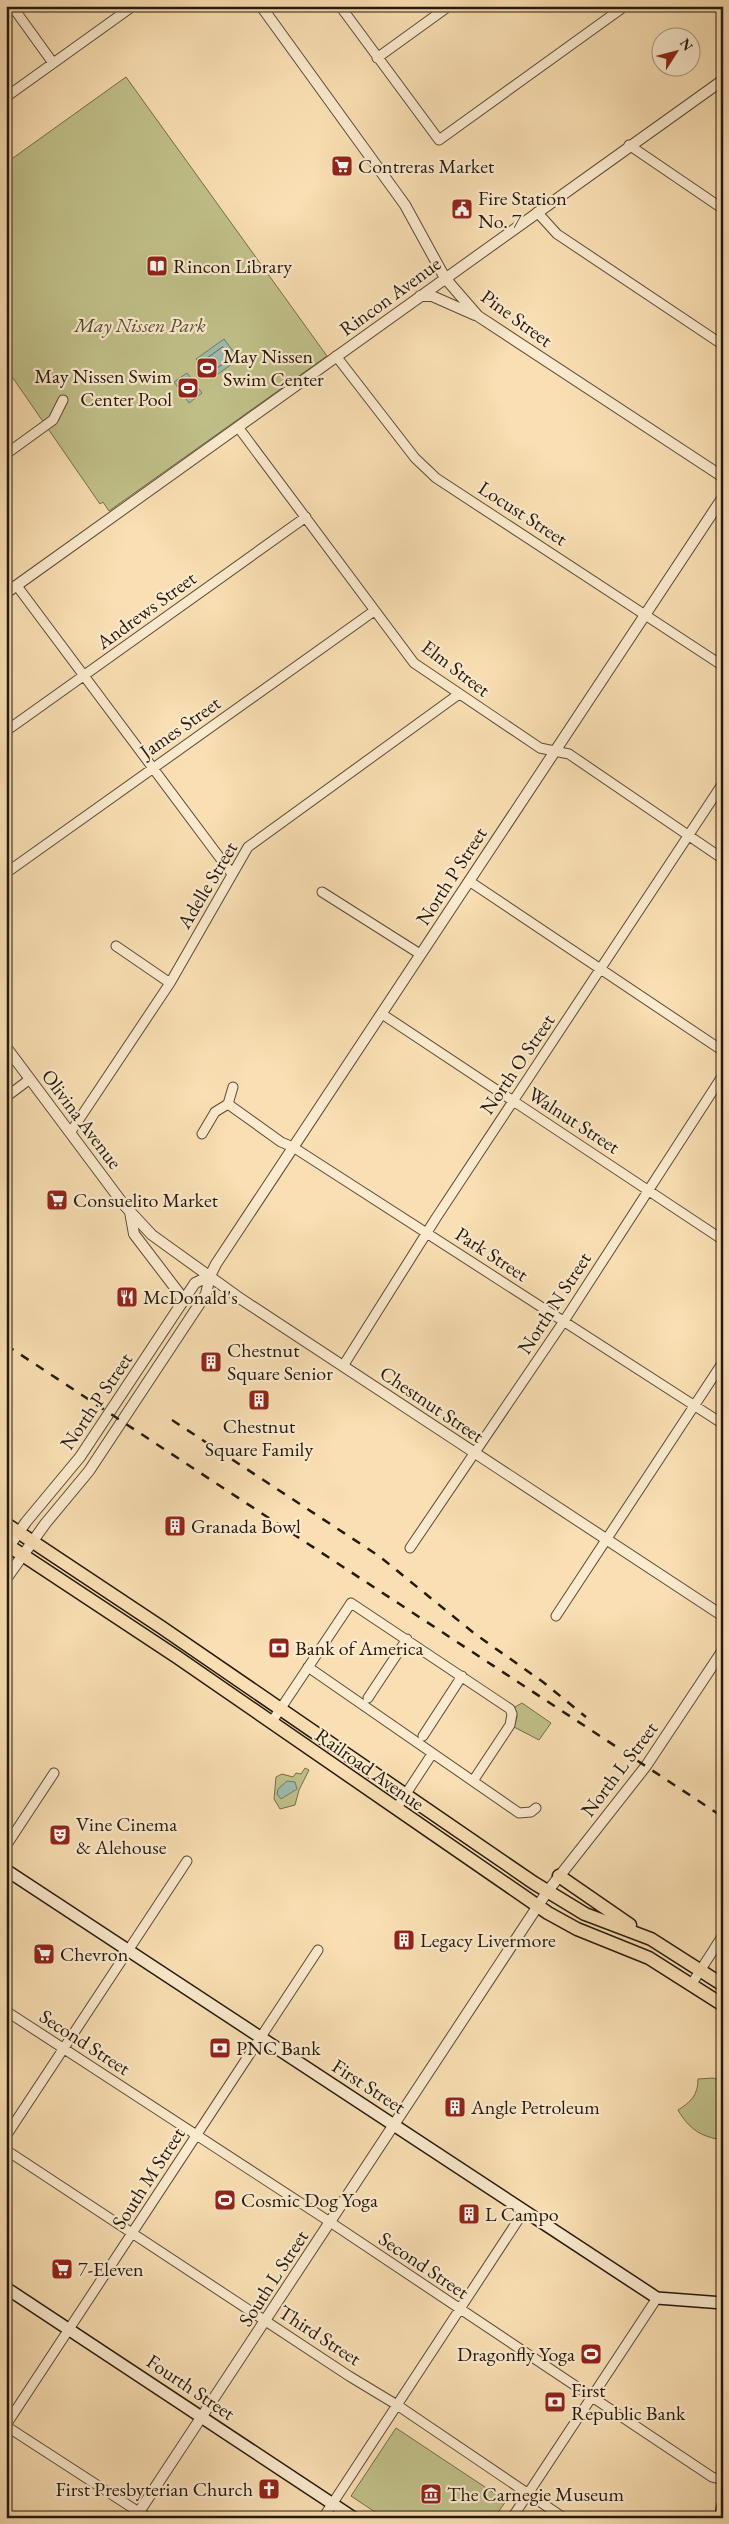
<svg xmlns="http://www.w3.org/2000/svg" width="729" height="2524" font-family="'EB Garamond',serif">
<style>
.green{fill:#c1c18a;stroke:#736d4b}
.water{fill:#9ebcaf;stroke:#6e7b6e}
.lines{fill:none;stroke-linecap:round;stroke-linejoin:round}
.shore{stroke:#626a5e;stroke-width:1}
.minor-casing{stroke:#5a4a36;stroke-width:11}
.tertiary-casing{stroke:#5a4a36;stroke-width:12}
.secondary-casing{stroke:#25190c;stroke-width:14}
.primary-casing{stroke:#25190c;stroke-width:15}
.minor{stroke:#fbeace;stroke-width:9}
.tertiary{stroke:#fbeace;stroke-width:10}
.secondary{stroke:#fbeace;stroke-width:11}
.primary{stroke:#f9dfb3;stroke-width:12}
.rail{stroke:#25190c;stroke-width:2.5;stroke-dasharray:9 9;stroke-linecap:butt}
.labels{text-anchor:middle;stroke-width:4.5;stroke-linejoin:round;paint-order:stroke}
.poi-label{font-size:20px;fill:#25190c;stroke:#fbeace;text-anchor:start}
.street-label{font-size:20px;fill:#25190c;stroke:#fbeace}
.park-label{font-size:20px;font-style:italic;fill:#544b32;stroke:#fbeace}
</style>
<rect width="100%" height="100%" fill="#f9dfb3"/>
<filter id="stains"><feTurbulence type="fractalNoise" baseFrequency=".004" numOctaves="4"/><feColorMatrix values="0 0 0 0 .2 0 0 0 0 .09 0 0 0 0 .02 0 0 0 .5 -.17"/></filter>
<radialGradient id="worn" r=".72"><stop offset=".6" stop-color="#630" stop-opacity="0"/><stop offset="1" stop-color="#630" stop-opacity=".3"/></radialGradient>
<path class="green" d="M126,77L327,356L109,511L103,502L100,504L6,368V163Z
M522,1703L551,1723L539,1740L514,1727L517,1717L515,1707Z
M305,1768L309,1770L299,1790L295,1805L280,1809L274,1799L276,1777L282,1774L293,1777L296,1773L301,1774Z
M713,2078L723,2081V2140C701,2137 689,2129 678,2110C691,2102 698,2095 698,2079Z
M396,2428L506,2501L494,2518H384L351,2496Z"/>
<path class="water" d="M224,339L239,359L211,379L196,359Z
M187,373L202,393L189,403L174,382Z
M287,1781L295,1782L297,1789L281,1799L277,1794L278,1789Z"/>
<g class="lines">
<path class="shore" d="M223,347L231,359L212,371L205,360Z"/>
<g class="minor-casing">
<path id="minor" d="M12,6L53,63
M340,6L439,140L625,6
M377,58L449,6
M6,97L133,6
M629,145L723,209
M537,212L557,234L723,345
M336,356L415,458L436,478L723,666
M238,427L414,663L540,748L569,754L723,859
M6,454L53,420L63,400
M17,586L232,874
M6,731L306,517
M6,873L374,611
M469,881L723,1051
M322,892L420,954
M116,946L170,983
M382,1014L723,1240
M6,1097L30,1079
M228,1104L281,1142L293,1147L723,1424
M70,1133L170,983L248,847L459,694
M202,1134L215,1112L228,1104L233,1087
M343,1366L436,1218L723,783
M410,1548L564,1321L723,1075
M556,1616L723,1362
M308,1667L519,1813L531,1812L536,1808
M368,1698L407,1639
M271,1723L351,1603L510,1709L512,1714L510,1725L473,1781
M423,1736L462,1676
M396,1809L432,1754
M6,1846L54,1773
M691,1985L723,1935
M6,2011L330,2222L712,2477L723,2480
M6,2136L187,1861
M6,2150L349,2376L397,2405L564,2518
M6,2425L318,1950
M6,2426L148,2518
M323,2518L524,2211
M512,2518L657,2298"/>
</g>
<g class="tertiary-casing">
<path id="tertiary" d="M261,6L405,205L445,278L478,316L723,477
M420,296H432L475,315
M6,593L723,80
M6,1047L124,1205L152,1235L241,1299L723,1616
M130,1212L134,1234L179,1293L182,1302
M6,1551L26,1522L80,1457L195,1283L210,1276
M6,1579L45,1524L89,1471L206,1294L210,1276L216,1264L723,497
M135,2518L547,1892L646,1766L723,1650"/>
</g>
<g class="secondary-casing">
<path id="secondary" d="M6,1870L657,2298L723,2303
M6,2288L354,2518
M721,2518L723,2505"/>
</g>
<g class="primary-casing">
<path id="primary" d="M6,1524L161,1627L534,1883L585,1914L651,1939L723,1985
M6,1544L177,1657L548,1913L577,1929L649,1958L723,2005
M559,1876L630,1925"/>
</g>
<use href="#minor" class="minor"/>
<use href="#tertiary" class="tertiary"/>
<use href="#secondary" class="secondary"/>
<use href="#primary" class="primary"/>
<path class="rail" d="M6,1345L723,1817
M172,1420L379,1556L475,1634L543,1682L586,1717"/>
</g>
<defs>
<g id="supermarket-square" transform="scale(1.125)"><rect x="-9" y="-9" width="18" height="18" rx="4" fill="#8f2418" stroke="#fbeace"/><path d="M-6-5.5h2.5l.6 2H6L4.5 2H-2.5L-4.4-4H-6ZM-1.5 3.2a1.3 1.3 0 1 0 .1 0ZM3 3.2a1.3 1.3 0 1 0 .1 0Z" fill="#fff"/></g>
<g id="civic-square" transform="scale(1.125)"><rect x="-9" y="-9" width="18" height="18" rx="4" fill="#8f2418" stroke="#fbeace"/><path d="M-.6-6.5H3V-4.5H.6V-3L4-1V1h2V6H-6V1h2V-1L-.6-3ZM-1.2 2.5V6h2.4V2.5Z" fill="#fff"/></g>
<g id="library-square" transform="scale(1.125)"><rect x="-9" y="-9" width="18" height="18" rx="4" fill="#8f2418" stroke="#fbeace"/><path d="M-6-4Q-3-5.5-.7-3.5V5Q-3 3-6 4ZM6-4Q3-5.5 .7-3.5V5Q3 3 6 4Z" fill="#fff"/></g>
<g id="stadium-square" transform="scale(1.125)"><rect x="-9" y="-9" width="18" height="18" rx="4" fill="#8f2418" stroke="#fbeace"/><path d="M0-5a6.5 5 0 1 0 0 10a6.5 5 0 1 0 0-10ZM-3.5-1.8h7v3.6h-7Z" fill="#fff"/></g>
<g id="restaurant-square" transform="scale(1.125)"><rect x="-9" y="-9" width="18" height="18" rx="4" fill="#8f2418" stroke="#fbeace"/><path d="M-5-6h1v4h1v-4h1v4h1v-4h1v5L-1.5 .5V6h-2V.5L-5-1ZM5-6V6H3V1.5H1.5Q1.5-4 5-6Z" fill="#fff"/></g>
<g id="building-square" transform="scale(1.125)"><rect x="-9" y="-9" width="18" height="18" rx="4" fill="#8f2418" stroke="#fbeace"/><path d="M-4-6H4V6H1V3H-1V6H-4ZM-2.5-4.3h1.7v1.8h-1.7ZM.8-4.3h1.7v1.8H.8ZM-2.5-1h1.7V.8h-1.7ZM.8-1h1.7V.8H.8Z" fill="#fff"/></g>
<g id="bank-square" transform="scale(1.125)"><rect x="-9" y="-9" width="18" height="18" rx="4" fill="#8f2418" stroke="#fbeace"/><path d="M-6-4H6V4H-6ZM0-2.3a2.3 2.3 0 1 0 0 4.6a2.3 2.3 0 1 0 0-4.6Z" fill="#fff"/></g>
<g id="theatre-square" transform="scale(1.125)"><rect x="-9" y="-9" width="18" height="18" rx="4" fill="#8f2418" stroke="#fbeace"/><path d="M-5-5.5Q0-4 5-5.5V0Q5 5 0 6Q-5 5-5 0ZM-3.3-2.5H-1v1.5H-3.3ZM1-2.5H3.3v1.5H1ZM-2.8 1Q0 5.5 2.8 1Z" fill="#fff"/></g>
<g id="church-square" transform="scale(1.125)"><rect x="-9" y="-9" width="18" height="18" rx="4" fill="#8f2418" stroke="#fbeace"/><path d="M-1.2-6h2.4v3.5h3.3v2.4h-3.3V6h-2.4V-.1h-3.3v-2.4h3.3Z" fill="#fff"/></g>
<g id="museum-square" transform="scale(1.125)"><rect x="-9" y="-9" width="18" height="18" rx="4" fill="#8f2418" stroke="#fbeace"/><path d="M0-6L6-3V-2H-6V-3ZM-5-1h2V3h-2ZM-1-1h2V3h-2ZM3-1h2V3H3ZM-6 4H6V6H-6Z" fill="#fff"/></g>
</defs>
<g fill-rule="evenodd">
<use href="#supermarket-square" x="342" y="166"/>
<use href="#civic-square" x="462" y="209"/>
<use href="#library-square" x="157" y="266"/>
<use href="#stadium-square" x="207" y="368"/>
<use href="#stadium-square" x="188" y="388"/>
<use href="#supermarket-square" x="57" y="1200"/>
<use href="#restaurant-square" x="127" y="1297"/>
<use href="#building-square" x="211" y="1362"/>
<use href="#building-square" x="259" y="1400"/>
<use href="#building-square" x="175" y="1526"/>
<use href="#bank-square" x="279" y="1648"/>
<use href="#theatre-square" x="60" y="1835"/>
<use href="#building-square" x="404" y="1940"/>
<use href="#supermarket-square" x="44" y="1954"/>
<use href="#bank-square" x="220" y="2048"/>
<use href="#building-square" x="455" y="2107"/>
<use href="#stadium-square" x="225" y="2200"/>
<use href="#building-square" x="469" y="2214"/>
<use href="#supermarket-square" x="62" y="2269"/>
<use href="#stadium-square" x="591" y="2354"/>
<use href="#bank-square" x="555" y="2402"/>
<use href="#church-square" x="269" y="2489"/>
<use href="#museum-square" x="431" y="2494"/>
</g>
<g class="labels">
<g class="poi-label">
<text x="358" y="173">Contreras Market</text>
<text x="478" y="205">Fire Station<tspan x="478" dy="23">No. 7</tspan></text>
<text x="173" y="273">Rincon Library</text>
<text x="223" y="363">May Nissen<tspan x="223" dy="23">Swim Center</tspan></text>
<text x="172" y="383" text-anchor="end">May Nissen Swim<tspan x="172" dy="23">Center Pool</tspan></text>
<text x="73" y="1207">Consuelito Market</text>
<text x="143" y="1304">McDonald's</text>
<text x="227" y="1357">Chestnut<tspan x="227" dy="23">Square Senior</tspan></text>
<text x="259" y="1433" text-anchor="middle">Chestnut<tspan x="259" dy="23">Square Family</tspan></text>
<text x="191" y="1533">Granada Bowl</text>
<text x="295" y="1655">Bank of America</text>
<text x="76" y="1831">Vine Cinema<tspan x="76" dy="23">&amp; Alehouse</tspan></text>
<text x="420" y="1947">Legacy Livermore</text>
<text x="60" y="1961">Chevron</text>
<text x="236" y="2055">PNC Bank</text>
<text x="471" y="2114">Angle Petroleum</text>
<text x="241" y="2207">Cosmic Dog Yoga</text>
<text x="485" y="2221">L Campo</text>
<text x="78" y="2276">7-Eleven</text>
<text x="575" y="2361" text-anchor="end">Dragonfly Yoga</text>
<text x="571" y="2397">First<tspan x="571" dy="23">Republic Bank</tspan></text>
<text x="253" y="2496" text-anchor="end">First Presbyterian Church</text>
<text x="447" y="2501">The Carnegie Museum</text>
</g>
<g class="street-label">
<text transform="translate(390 296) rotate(-36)" y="7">Rincon Avenue</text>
<text transform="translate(517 318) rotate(36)" y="7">Pine Street</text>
<text transform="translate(523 513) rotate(33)" y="7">Locust Street</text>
<text transform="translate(146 610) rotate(-36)" y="7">Andrews Street</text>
<text transform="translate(456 668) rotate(37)" y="7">Elm Street</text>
<text transform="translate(180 727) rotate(-35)" y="7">James Street</text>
<text transform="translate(451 876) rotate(-57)" y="7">North P Street</text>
<text transform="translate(207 885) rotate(-59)" y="7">Adelle Street</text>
<text transform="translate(517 1064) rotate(-56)" y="7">North O Street</text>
<text transform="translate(82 1119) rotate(53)" y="7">Olivina Avenue</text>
<text transform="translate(574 1120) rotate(33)" y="7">Walnut Street</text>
<text transform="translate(492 1254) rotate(33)" y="7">Park Street</text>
<text transform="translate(554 1303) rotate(-57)" y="7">North N Street</text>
<text transform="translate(96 1401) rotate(-56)" y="7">North P Street</text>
<text transform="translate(432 1404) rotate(34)" y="7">Chestnut Street</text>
<text transform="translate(370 1769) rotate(35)" y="7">Railroad Avenue</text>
<text transform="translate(619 1769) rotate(-53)" y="7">North L Street</text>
<text transform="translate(85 2042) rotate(33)" y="7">Second Street</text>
<text transform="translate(369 2086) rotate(33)" y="7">First Street</text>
<text transform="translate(148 2178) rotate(-57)" y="7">South M Street</text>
<text transform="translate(424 2265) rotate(34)" y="7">Second Street</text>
<text transform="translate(273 2278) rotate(-57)" y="7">South L Street</text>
<text transform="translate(320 2335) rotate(33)" y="7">Third Street</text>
<text transform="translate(191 2387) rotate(34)" y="7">Fourth Street</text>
</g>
<g class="park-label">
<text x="140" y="332">May Nissen Park</text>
</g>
</g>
<rect width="729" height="2524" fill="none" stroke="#f9dfb3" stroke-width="25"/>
<rect x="8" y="8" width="714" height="2509" fill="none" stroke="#25190c" stroke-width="2.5"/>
<rect x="12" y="12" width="704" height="2499" fill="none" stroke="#25190c"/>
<g transform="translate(676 52) rotate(54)"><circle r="24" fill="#fbeace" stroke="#a59680"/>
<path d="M0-4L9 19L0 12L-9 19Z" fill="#8f2418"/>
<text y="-8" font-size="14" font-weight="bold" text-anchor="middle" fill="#25190c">N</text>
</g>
<rect width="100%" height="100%" filter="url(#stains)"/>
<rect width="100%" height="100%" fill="url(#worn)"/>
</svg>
